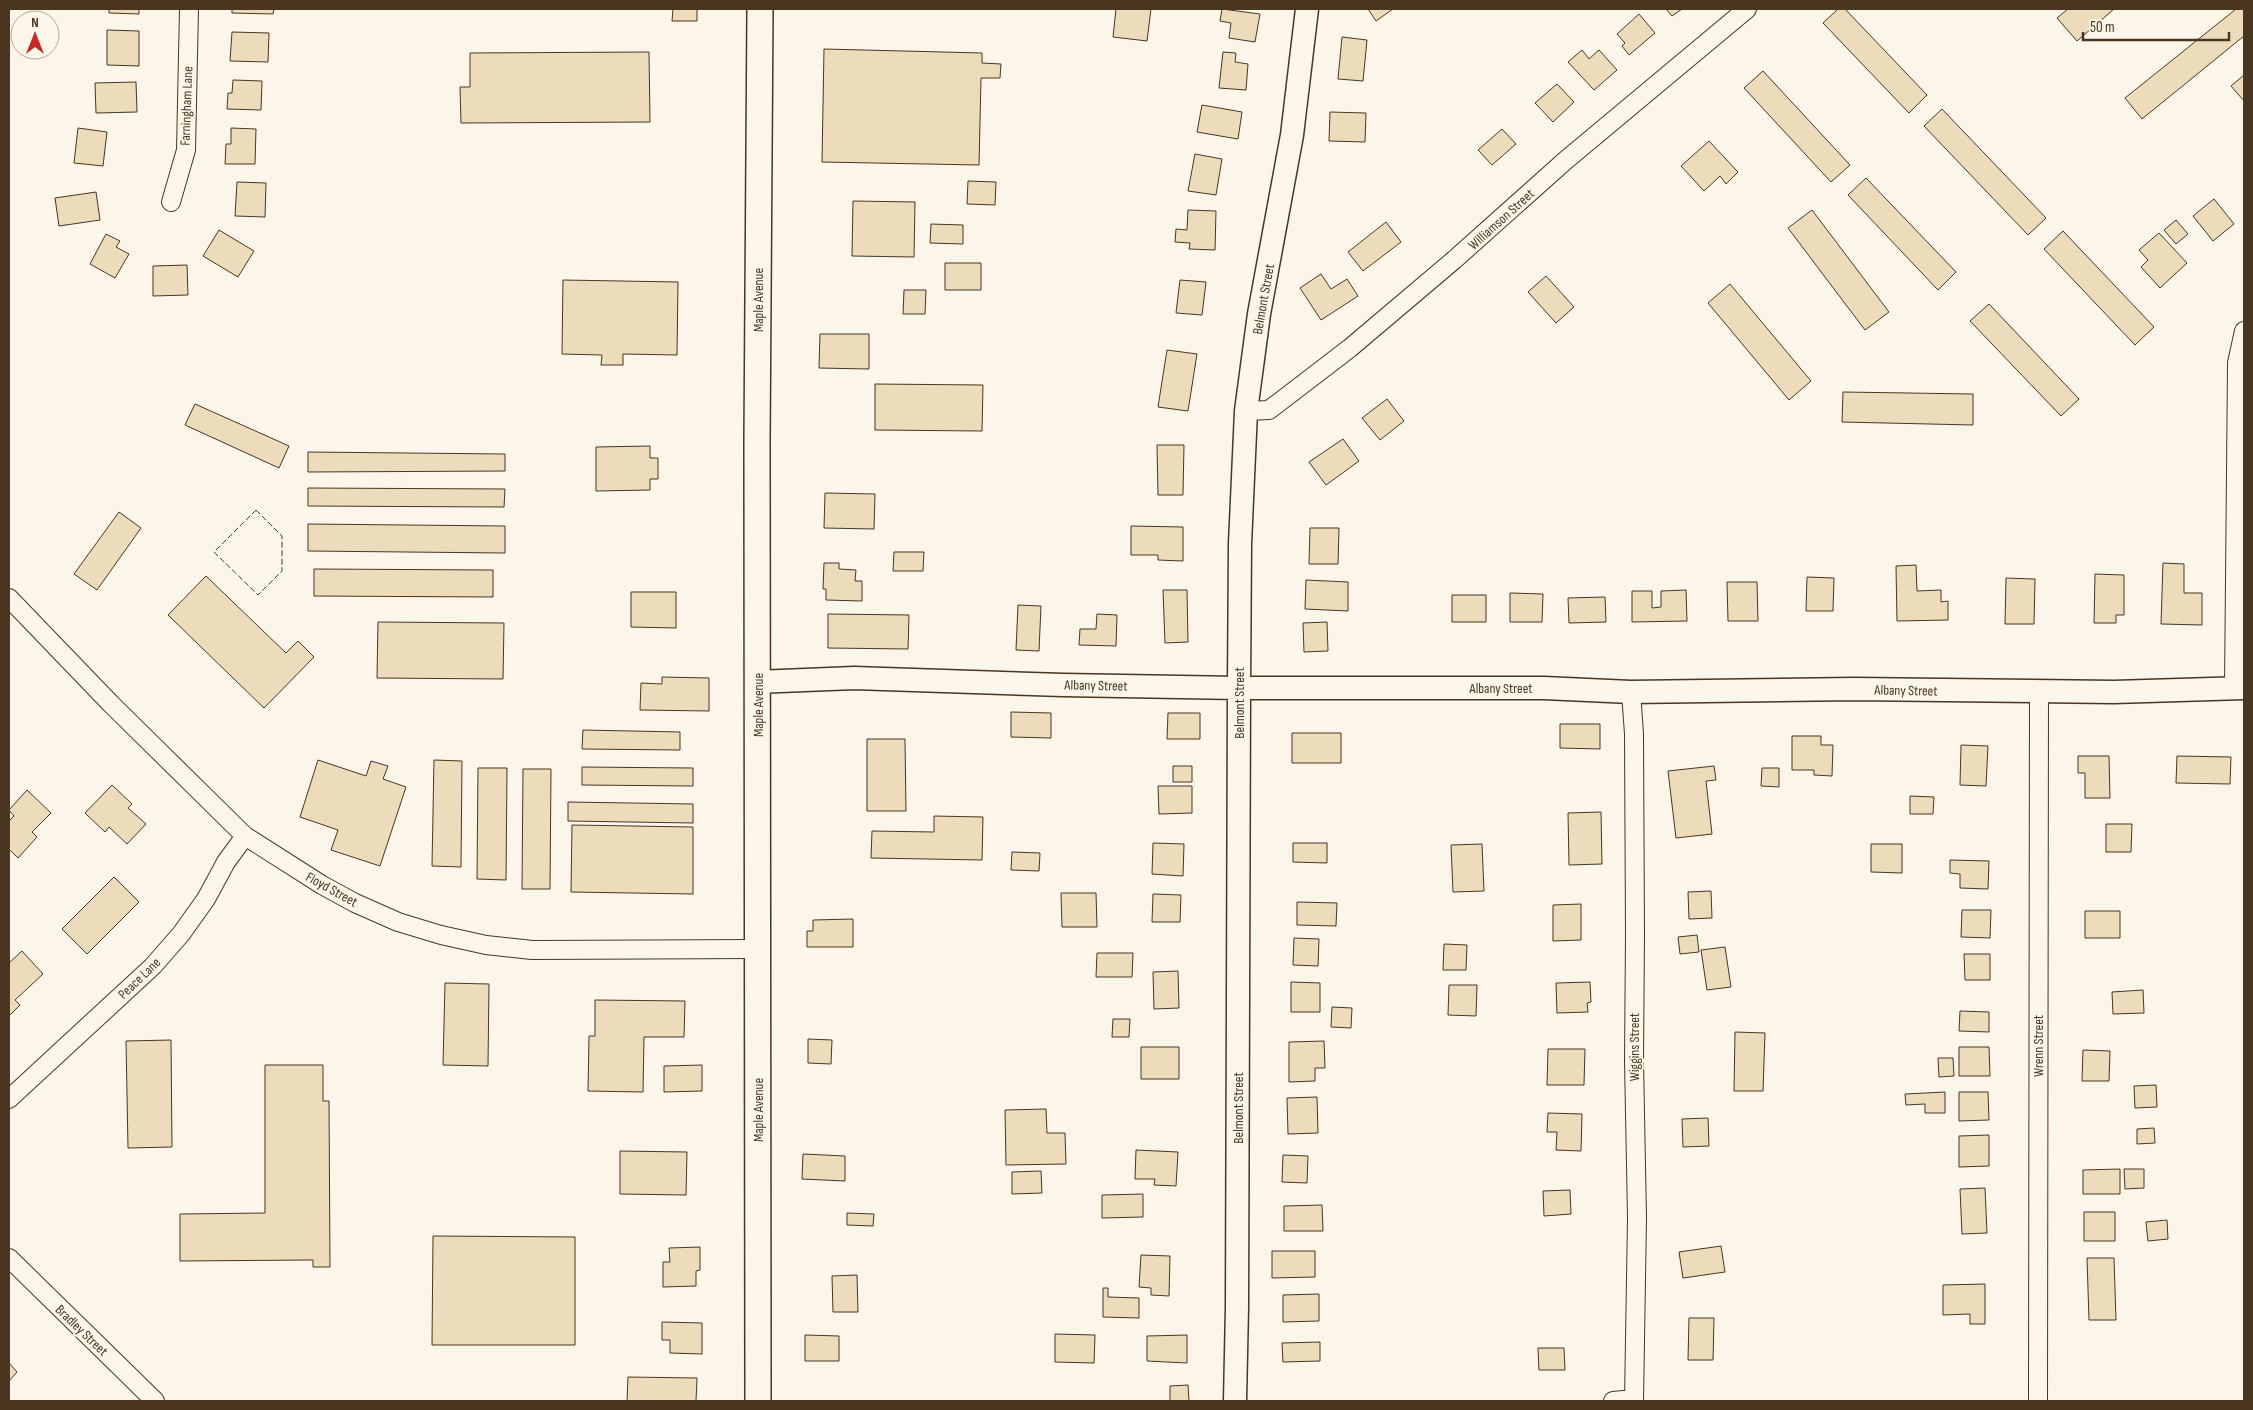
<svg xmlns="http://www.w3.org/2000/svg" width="2253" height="1410" font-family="'Sofia Sans Condensed',sans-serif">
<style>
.building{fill:#ecdcbc;stroke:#4a3520}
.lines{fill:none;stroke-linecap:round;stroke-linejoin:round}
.minor-casing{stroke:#4a3520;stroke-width:20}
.tertiary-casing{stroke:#4a3520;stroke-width:25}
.secondary-casing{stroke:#4a3520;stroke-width:28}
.minor{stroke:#fbf6e9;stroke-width:18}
.tertiary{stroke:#fbf6e9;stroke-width:22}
.secondary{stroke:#fbf6e9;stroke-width:25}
.fence{stroke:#4a3520;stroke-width:1;stroke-dasharray:6 2.5;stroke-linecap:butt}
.labels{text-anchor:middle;stroke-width:4;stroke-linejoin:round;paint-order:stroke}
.street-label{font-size:14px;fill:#4a3520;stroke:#fbf6e9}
</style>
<rect width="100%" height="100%" fill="#fbf6e9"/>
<path class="building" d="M109,9H139V14L109,13Z
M232,9H274L273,14L232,13Z
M673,9H697V21H672Z
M1116,9H1151L1147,41L1113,37Z
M1222,9L1260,14L1255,42L1229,38L1231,23L1220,21Z
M1368,9H1393L1376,21Z
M1666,9H1682L1672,16Z
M1838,9H1845L1927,95L1909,113L1823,23Z
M2068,9H2114L2077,41L2057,18Z
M2236,9H2244V36L2142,119L2125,98Z
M1639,14L1655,33L1629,55L1622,46L1625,43L1617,34Z
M107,30L139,31V66L107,65Z
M232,32L269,33L268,62L230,61Z
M1342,37L1367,40L1363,81L1338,79Z
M824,49L982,53V63L1001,64L1000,78H981L979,165L822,162Z
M1582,50L1589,59L1599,50L1617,70L1594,90L1568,62Z
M649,52L650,122L461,123L460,87H470V53Z
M1223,52L1236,53L1235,62L1248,64L1246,90L1219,88Z
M1763,71L1850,165L1831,182L1744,88Z
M2244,75V101L2231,86Z
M233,80L262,81L261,110L227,109L228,93H232Z
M136,82L137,112L96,113L95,83Z
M1557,84L1574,102L1553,122L1535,103Z
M1202,105L1242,112L1238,139L1197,132Z
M1942,109L2046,218L2028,235L1924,126Z
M1330,112L1366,113L1365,142L1329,141Z
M78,128L107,132L103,166L74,163Z
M231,128L256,129L255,164H225L226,144H231Z
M1502,129L1516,144L1492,165L1478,150Z
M1709,141L1738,172L1726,184L1720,176L1704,191L1681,166Z
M1195,154L1222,159L1216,195L1188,191Z
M1866,178L1956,272L1938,290L1848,195Z
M968,181L996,182L995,205L967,204Z
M237,182L266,183L265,217L235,216Z
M96,192L100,220L59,226L55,198Z
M2214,199L2234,224L2213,241L2193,216Z
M853,201L915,202L914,257L852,256Z
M1188,210L1216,211L1215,250L1189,249L1190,243L1175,242L1176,229L1187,230Z
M1812,210L1889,312L1865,330L1788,228Z
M2176,220L2188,234L2176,244L2164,230Z
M1386,222L1401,242L1363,271L1348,252Z
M931,224L963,225V244L930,243Z
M219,230L254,251L238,277L203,256Z
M2063,231L2154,327L2135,345L2044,249Z
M2159,233L2187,263L2160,288L2141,267L2148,260L2139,250Z
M106,234L120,241L116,247L129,254L115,278L90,264Z
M945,263H981V290H945Z
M187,265L188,295L153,296V266Z
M1321,274L1331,289L1347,279L1358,296L1321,320L1300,288Z
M1546,276L1574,307L1556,323L1528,292Z
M563,280L678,282L677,355L623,354V365H601L602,355L562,354Z
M1180,280L1206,282L1202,315L1176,313Z
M1730,284L1811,381L1789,400L1708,303Z
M904,290H926L925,314H903Z
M1989,304L2079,399L2061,416L1970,321Z
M820,334H869V369L819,368Z
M1167,350L1197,354L1188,411L1158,407Z
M875,384L983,385L982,431L875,430Z
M1843,392L1973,394V425L1842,422Z
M1387,399L1404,421L1380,440L1362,418Z
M195,404L289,446L279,468L185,425Z
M1343,439L1359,461L1326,485L1309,462Z
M1157,445H1184L1183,495H1158Z
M650,446V458H658V479H650V490L596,491V447Z
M308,452L505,454V471L308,472Z
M308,488L505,489L504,507L308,506Z
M825,493L875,494L874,529L824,528Z
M119,512L141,528L97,590L74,574Z
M308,524L505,526V553L308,551Z
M1131,526L1183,527V561L1158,560V555H1131Z
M1310,528H1339L1338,564H1309Z
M894,552H924L923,571H893Z
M824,563H839V569L856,570L855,581H862V601L826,600V589H823Z
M2163,563L2184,564V593H2202V625L2161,624Z
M1916,565L1917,591L1941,590V602L1948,601V620L1897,621L1896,566Z
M314,569L493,570V597L314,596Z
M2095,574L2124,575V615H2116V623H2094Z
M206,576L286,653L298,641L314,657L264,708L168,615Z
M1807,577L1834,578L1833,611H1806Z
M2006,578L2035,579L2034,624H2005Z
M1306,580L1348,582V611L1305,609Z
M1727,582H1757L1758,621H1728Z
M1163,590H1187L1188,642L1165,643Z
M1686,590L1687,621L1632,622V591H1652V608L1661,607V591Z
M631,592H676V628L631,627Z
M1510,593L1543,594L1542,622H1510Z
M1452,595H1486V622H1452Z
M1605,597L1606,622L1569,623L1568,598Z
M1018,605L1041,606L1039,651L1016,650Z
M828,614L909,615L908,649L828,648Z
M1097,614L1117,615L1116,646L1079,645L1080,629H1096Z
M378,622L504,623L503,679L377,678Z
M1327,622L1328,651L1304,652L1303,623Z
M662,677L709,678V711L640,710L641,683L662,684Z
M1011,712L1051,713V738L1011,737Z
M1168,713H1200V739H1167Z
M1560,724H1600V749L1560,748Z
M583,730L680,732V750L582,749Z
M1292,733H1341V763H1292Z
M1792,736H1821V745H1833L1832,776L1814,775V770H1792Z
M867,739H905L906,811H867Z
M1961,745L1988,746L1986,786L1960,785Z
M2078,756H2109L2110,798H2085V773H2078Z
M2177,756L2231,757L2230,784L2176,783Z
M318,760L366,776L371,761L388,766L383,779L406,787L380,866L331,850L338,830L300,817Z
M434,760L462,761L461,867L432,866Z
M1173,766H1192V782H1173Z
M1714,766L1716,780L1706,781L1712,834L1676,838L1668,771Z
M582,767L693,768V786L582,785Z
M478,768H507L506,880L477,879Z
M1762,768H1779V787L1761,786Z
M523,769H551L550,889H522Z
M112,785L132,804L128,808L146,824L127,844L109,827L105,832L85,813Z
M1158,786H1192V813L1159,814Z
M27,790L51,813L32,832L37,837L18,858L9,849V821L14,816L9,810Z
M1910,796L1934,797L1933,814H1910Z
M568,802L693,804V823L568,821Z
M1601,812L1602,864L1569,865L1568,813Z
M934,816L983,817L982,860L871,858L872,831L934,832Z
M2106,824H2132L2131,852H2106Z
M572,825L693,827V894L571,892Z
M1153,843L1184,844L1183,876L1152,874Z
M1293,843H1327V863L1293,862Z
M1482,844L1484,891L1453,892L1451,845Z
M1871,844H1902V873L1871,872Z
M1012,852L1040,853L1039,871L1011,870Z
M1950,860L1989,861L1988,889L1960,888V874L1950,873Z
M114,877L139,902L87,954L62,929Z
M1711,891L1712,918L1689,919L1688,892Z
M1061,893H1096L1097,927H1062Z
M1153,894L1181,895L1180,922H1152Z
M1297,902L1337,903L1336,926L1297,925Z
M1581,904V940L1553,941V905Z
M1962,910H1991L1990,938L1961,937Z
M2085,911H2120V938H2085Z
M853,919V947H807V931H813V920Z
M1697,935L1699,952L1680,954L1678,937Z
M1294,938L1319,939L1318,966L1293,965Z
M1444,944L1467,945L1466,970H1443Z
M1725,947L1731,987L1707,990L1701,950Z
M22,951L43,974L15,1000L20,1005L9,1016V963Z
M1097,953H1133L1132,977H1096Z
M1964,954H1990V980H1965Z
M1178,971L1179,1008L1154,1009L1153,972Z
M1291,982L1320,983V1012H1291Z
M1590,982L1591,1002L1587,1003L1588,1012L1557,1013L1556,983Z
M445,983L489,984L488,1066L443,1065Z
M1449,985H1477L1476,1016L1448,1015Z
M2143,990L2144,1013L2113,1014L2112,992Z
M595,1000L685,1001L684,1037H644L643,1092L588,1091L589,1036H595Z
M1332,1007L1352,1008L1351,1028L1331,1027Z
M1960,1011L1989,1012V1032L1959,1031Z
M1113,1019H1130L1129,1037H1112Z
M1735,1032L1765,1033L1763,1091H1734Z
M808,1039L832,1040L831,1064L808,1063Z
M171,1040L172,1147L128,1148L126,1041Z
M1324,1041L1325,1068H1315V1081L1289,1082V1042Z
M1141,1047H1179V1079H1141Z
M1959,1047H1989L1990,1076H1959Z
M1548,1049H1585L1584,1085H1547Z
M2083,1050L2110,1051L2109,1081H2082Z
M1938,1058H1953L1954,1076L1939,1077Z
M265,1065H323V1101H329L330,1267H313V1260L180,1261V1214L265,1213Z
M702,1065V1091L664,1092V1066Z
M2156,1085L2157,1107L2135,1108L2134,1086Z
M1945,1092V1113H1925V1104L1906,1105L1905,1094Z
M1959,1092H1988L1989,1120L1959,1121Z
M1317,1097L1318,1133L1288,1134L1287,1098Z
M1046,1109L1047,1133H1065L1066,1164L1006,1165L1005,1110Z
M1548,1113L1582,1114L1581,1151L1556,1150L1557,1132H1547Z
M1708,1118L1709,1146L1683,1147L1682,1119Z
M2154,1128L2155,1143L2137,1144V1129Z
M1989,1135V1166L1959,1167V1136Z
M1136,1150L1178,1152L1176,1186L1154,1185L1155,1179H1135Z
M620,1151L687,1152L686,1195L620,1194Z
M803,1154L845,1156V1181L802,1179Z
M1283,1155L1308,1156L1307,1183L1282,1182Z
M2120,1169V1194H2083V1170Z
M2124,1169H2144V1188L2125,1189Z
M1041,1171L1042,1193L1012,1194V1172Z
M1985,1188L1987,1233L1962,1234L1960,1189Z
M1570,1190L1571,1214L1544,1216L1543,1191Z
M1143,1194V1217L1102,1218V1195Z
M1322,1205L1323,1231H1284V1206Z
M2084,1212H2115V1241H2084Z
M847,1213L874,1214L873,1226L847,1225Z
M2167,1220L2168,1239L2148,1241L2146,1222Z
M433,1236L575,1237V1345H432Z
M1721,1246L1725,1272L1683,1278L1679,1252Z
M700,1247V1270L696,1271V1286L663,1287V1262H670L669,1248Z
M1272,1251H1315V1277L1272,1278Z
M1141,1255L1170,1256L1169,1296L1151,1295V1288L1139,1287Z
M2087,1258H2114L2116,1320H2089Z
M857,1275L858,1312H833L832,1276Z
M1985,1284V1324H1970V1314L1943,1315V1285Z
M1103,1288H1108V1297L1139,1298V1318L1103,1317Z
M1319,1294V1321L1283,1322V1295Z
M1689,1318H1714L1713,1360H1688Z
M662,1322L702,1323V1354L670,1353V1340H662Z
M1055,1334L1095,1335L1094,1363L1055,1362Z
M805,1335L839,1336V1361H805Z
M1187,1335V1363L1147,1361V1336Z
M1320,1342V1361L1283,1362L1282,1343Z
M1538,1348H1564L1565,1370H1539Z
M9,1363L17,1372L9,1381Z
M628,1377L697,1378L696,1401H627Z
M1188,1385L1189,1401H1170V1386Z"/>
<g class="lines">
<g class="minor-casing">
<path id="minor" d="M171,202L186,150L189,9
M1246,411L1269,410L1350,348L1454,260L1566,160L1747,9
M9,598L111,704L245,836L322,885L355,903L398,922L441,935L486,945L532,950L758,949
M2234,688L2237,363L2244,331
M1631,692L1634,734L1635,935L1634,1061L1637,1218L1634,1401
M9,1099L153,966L181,934L206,899L226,862L245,836
M9,1258L155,1401
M1613,1401L1634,1399
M2038,1401L2039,692"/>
</g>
<g class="tertiary-casing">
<path id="tertiary" d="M758,682L854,678L1063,685L1239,688H1544L1631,692L1854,689L2114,692L2244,688
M1235,1401L1237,1307L1239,688L1240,544L1246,411L1259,314L1292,135L1307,9"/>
</g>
<g class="secondary-casing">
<path id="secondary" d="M758,1401L757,441L760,9"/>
</g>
<use href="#minor" class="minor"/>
<use href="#tertiary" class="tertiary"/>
<use href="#secondary" class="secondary"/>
<path class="fence" d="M256,510L282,536V571L258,595L214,552Z"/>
</g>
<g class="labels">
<g class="street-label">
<text transform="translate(186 106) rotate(-88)" y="5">Farningham Lane</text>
<text transform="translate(1501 219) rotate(-42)" y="5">Williamson Street</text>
<text transform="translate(1263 299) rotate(-80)" y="5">Belmont Street</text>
<text transform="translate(758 300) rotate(-90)" y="5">Maple Avenue</text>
<text transform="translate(1096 685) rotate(1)" y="5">Albany Street</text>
<text x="1501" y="693">Albany Street</text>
<text transform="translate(1906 690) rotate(1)" y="5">Albany Street</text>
<text transform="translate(1239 703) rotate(-90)" y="5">Belmont Street</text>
<text transform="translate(758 705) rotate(-90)" y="5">Maple Avenue</text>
<text transform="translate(332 889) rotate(29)" y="5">Floyd Street</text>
<text transform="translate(139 978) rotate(-44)" y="5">Peace Lane</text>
<text transform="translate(2038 1046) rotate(-90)" y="5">Wrenn Street</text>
<text transform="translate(1634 1047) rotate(-90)" y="5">Wiggins Street</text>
<text transform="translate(1238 1108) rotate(-90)" y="5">Belmont Street</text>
<text transform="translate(758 1110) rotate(-90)" y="5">Maple Avenue</text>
<text transform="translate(82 1330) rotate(44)" y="5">Bradley Street</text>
</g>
</g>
<rect width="2253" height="1410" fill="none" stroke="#4a3520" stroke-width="20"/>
<g transform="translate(35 35)"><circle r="24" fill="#fbf6e9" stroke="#b4a999"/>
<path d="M0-4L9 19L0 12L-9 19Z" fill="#c62828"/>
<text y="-8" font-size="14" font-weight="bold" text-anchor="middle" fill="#4a3520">N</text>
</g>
<path d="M2083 32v8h146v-8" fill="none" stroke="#4a3520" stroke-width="2.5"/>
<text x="2090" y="32" font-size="15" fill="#4a3520" stroke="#fbf6e9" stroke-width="4" paint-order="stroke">50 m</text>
</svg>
